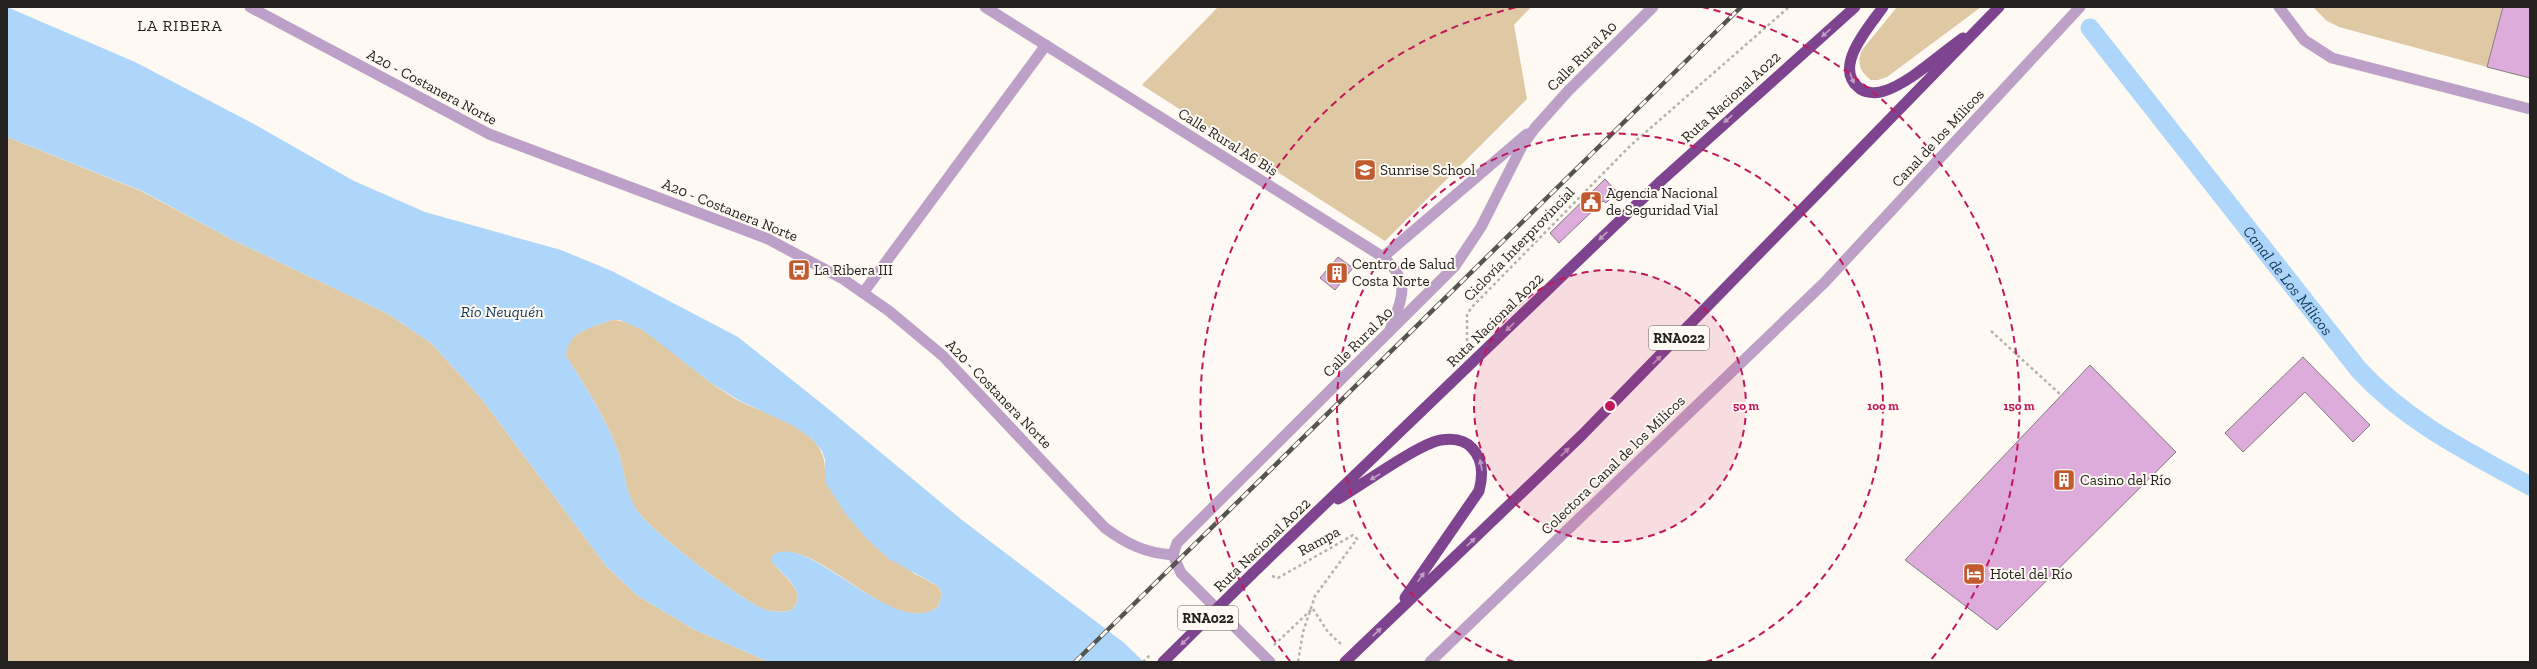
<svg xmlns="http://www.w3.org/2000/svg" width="2537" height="669" font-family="'Zilla Slab',serif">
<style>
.green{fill:#dfc9a4}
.water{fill:#aed6fb;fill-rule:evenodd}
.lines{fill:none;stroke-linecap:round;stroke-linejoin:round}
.canal{stroke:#aed6fb;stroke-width:19}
.building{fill:#ddacda;stroke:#837d83}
.path{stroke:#b5b1ab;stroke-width:2.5;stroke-dasharray:3 3;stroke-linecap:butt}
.minor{stroke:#bda0c7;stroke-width:11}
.trunk{stroke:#7e4490;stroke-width:11}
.rail-casing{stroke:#565450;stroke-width:4.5}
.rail{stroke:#fef9f2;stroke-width:3;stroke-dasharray:9;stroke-linecap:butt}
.path-bridge{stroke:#b5b1ab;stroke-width:2.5;stroke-dasharray:3 3;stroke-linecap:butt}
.trunk-bridge{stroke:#7e4490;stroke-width:11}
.oneway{fill:#be9ec1}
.ring{fill:none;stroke:#c2185b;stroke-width:2;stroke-dasharray:7 5}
.labels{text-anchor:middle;stroke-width:4;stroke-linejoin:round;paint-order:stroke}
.shield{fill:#fef9f2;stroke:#65625e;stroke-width:1}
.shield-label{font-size:14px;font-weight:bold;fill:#23221f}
.street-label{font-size:15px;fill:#23221f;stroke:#fef9f2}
.poi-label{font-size:15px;fill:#23221f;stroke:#fef9f2;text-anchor:start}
.neighbourhood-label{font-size:16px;letter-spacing:1px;fill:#23221f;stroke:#fef9f2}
.water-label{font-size:16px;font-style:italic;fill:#143957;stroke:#fef9f2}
.centre{fill:#c2185b;stroke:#fef9f2;stroke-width:2}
.ring-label{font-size:12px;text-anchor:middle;font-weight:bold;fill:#c2185b;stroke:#fef9f2;stroke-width:4;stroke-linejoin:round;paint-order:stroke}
</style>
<rect width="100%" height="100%" fill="#fef9f2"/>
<path class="green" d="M1218,7H1531L1514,25L1527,99L1385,241L1142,85Z
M1897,7H1981L1887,77L1878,80H1871C1859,71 1857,63 1862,50Z
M2313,7H2503L2487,67L2339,27L2327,21Z
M7,137L141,191L233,240L388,314L431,343L481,398L606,566L638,596L695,630L769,662H7Z
M611,320C642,318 685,364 710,382C720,389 731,397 741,402C764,413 794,420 812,439C821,449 825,457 825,471L913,573L938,586L942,594L938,607C894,641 818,536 775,554L772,562C784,577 811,594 790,611C782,612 774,612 766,610C740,600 655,534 638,512C624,493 625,467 616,446C603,414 584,384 566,356C567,331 591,328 611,320Z"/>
<path class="water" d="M7,7L135,62L254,124L354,181L425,212L561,250L612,271L738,337L826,407L962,520L1123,642L1144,662H769L695,630L638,596L606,566L481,398L431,343L388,314L233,240L142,191L7,137ZM611,320H620L643,330L711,383L740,401L792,425L811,438L822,451L825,460V482L845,513L866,538L889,559L938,586L942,594L938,607C894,641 806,528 772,556V562C784,576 811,594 790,611C782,612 774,612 766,610C740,600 655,534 638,512C624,492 625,467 616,446C603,414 584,384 566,356C567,331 592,328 611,320Z"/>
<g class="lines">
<path class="canal" id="s1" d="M2090,28L2359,370C2407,422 2468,452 2530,486"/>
</g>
<path class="building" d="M2503,7H2530V78L2487,67Z
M1605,179L1617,192L1606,203L1603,201L1559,243L1550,233Z
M1338,257L1353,268L1335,290L1320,278Z
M2303,357L2370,425L2353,442L2305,392L2243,452L2225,433Z
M2090,365L2176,452L1997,630L1905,560Z"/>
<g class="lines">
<path class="path" d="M1991,331L2061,395
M1467,347V315L1471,308L1630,146L1789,7
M1272,576L1278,578L1353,535L1357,539L1315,596L1303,632L1298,662
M1313,609L1328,632L1342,645
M1274,645L1311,610"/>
<path class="minor" d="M250,7L489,134L768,239L843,279L889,311L943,356L1105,528C1127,544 1145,553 1173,555
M985,7L1383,257C1412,283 1402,297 1390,330
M2279,7L2304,40L2332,58L2530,109
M1383,257L1527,134
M863,293L1046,45
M1270,662L1181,573L1173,555L1177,543L1455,266L1481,227L1522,146L1535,128L1568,91L1653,7
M1430,662L1825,282L2080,7"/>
<path class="trunk" d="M1883,7C1870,26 1833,66 1858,87C1864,93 1876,94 1884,91C1910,83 1940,54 1963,38
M1338,499C1362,485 1418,444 1441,440C1453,438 1464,439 1472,448C1484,460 1483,476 1479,491L1405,598
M1252,574L1661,181L1855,7
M1345,662L1582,435L1999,7"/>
<g class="rail-casing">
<path id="rail" d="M1075,662L1741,7"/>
</g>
<use href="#rail" class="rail"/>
<path class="path-bridge" d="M1143,662L1150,655"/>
<path class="trunk-bridge" d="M1163,662L1252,574"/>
</g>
<defs><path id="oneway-solid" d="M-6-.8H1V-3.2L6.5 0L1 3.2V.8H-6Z"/></defs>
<g class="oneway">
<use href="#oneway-solid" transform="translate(1826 33) rotate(138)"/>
<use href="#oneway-solid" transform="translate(1852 78) rotate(68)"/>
<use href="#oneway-solid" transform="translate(1728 119) rotate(138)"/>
<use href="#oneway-solid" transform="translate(1603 236) rotate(136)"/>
<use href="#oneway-solid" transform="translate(1510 327) rotate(136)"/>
<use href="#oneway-solid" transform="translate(1657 360) rotate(-45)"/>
<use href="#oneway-solid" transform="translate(1565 452) rotate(-44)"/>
<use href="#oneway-solid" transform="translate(1481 465) rotate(-101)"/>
<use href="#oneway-solid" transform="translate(1375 477) rotate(149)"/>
<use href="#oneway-solid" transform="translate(1471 542) rotate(-44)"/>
<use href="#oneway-solid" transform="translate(1421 577) rotate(-55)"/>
<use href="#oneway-solid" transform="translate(1377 632) rotate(-43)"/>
<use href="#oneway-solid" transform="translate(1185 641) rotate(136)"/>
</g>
<circle cx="1610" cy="406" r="136" fill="#c2185b" fill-opacity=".12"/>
<g class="ring">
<circle cx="1610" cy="406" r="136"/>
<path d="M1514 662A273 273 0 1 1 1706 662"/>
<path d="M1290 661A409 409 0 0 1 1518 7M1702 7A409 409 0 0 1 1930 661"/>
</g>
<defs>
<g id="school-square" transform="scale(1.15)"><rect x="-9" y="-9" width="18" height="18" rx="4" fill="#c15a2e" stroke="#fef9f2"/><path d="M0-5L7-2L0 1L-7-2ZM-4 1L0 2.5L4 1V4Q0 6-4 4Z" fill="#fff"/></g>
<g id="civic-square" transform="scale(1.15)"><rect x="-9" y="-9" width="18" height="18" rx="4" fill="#c15a2e" stroke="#fef9f2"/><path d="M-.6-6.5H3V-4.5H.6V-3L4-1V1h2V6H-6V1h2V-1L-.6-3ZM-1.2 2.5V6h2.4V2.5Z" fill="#fff"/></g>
<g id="bus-square" transform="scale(1.15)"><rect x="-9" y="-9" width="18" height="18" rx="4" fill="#c15a2e" stroke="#fef9f2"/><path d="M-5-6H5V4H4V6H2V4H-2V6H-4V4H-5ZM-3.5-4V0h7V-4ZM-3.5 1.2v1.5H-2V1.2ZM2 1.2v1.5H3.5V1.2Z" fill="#fff"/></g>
<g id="building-square" transform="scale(1.15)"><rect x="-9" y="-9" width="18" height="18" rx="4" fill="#c15a2e" stroke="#fef9f2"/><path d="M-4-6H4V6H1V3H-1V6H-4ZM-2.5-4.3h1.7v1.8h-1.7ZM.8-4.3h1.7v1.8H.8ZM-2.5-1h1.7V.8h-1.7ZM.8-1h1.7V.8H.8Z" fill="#fff"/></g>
<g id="hotel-square" transform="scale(1.15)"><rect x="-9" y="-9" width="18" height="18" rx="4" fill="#c15a2e" stroke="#fef9f2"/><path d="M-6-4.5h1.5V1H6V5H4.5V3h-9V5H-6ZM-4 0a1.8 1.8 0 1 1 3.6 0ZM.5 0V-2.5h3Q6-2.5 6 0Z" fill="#fff"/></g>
</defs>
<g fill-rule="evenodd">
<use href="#school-square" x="1365" y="170"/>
<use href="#civic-square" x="1591" y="202"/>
<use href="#bus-square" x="799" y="270"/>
<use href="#building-square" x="1337" y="273"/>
<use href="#building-square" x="2064" y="480"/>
<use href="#hotel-square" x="1974" y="574"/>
</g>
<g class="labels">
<g class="shield">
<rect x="1649" y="326" width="60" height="24" rx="3"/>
<rect x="1178" y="606" width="60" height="24" rx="3"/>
</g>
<g class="shield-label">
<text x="1679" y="343">RNA022</text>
<text x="1208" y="623">RNA022</text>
</g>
<g class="street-label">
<text transform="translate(1582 56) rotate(-45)" y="5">Calle Rural A0</text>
<text transform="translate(432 87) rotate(28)" y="5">A20 - Costanera Norte</text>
<text transform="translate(1731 97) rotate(-42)" y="5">Ruta Nacional A022</text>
<text transform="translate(1938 138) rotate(-47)" y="5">Canal de los Milicos</text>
<text transform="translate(1228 142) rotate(32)" y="5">Calle Rural A6 Bis</text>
<text transform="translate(730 210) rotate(22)" y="5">A20 - Costanera Norte</text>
<text transform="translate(1519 244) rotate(-46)" y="5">Ciclovía Interprovincial</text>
<text transform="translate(1495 320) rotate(-44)" y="5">Ruta Nacional A022</text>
<text transform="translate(1358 342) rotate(-45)" y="5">Calle Rural A0</text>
<text transform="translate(999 394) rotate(46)" y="5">A20 - Costanera Norte</text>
<text transform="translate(1613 465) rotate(-44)" y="5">Colectora Canal de los Milicos</text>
<text transform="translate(1319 541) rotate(-29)" y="5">Rampa</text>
<text transform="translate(1262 545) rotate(-44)" y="5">Ruta Nacional A022</text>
</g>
<g class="poi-label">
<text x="1380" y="175">Sunrise School</text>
<text x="1606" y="198">Agencia Nacional<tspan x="1606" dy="17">de Seguridad Vial</tspan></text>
<text x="1352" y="269">Centro de Salud<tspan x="1352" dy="17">Costa Norte</tspan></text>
<text x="814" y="275">La Ribera III</text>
<text x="2080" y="485">Casino del Río</text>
<text x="1990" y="579">Hotel del Río</text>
</g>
<g class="neighbourhood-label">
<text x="180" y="31">LA RIBERA</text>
</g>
<g class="water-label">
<text dy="6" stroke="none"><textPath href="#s1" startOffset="321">Canal de Los Milicos</textPath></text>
<text x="502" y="317">Río Neuquén</text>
</g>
</g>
<circle cx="1610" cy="406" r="6" class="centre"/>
<g class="ring-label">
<text x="1746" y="410">50 m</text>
<text x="1883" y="410">100 m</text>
<text x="2019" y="410">150 m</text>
</g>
<rect width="2537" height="669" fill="none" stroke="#23221f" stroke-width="16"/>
</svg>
